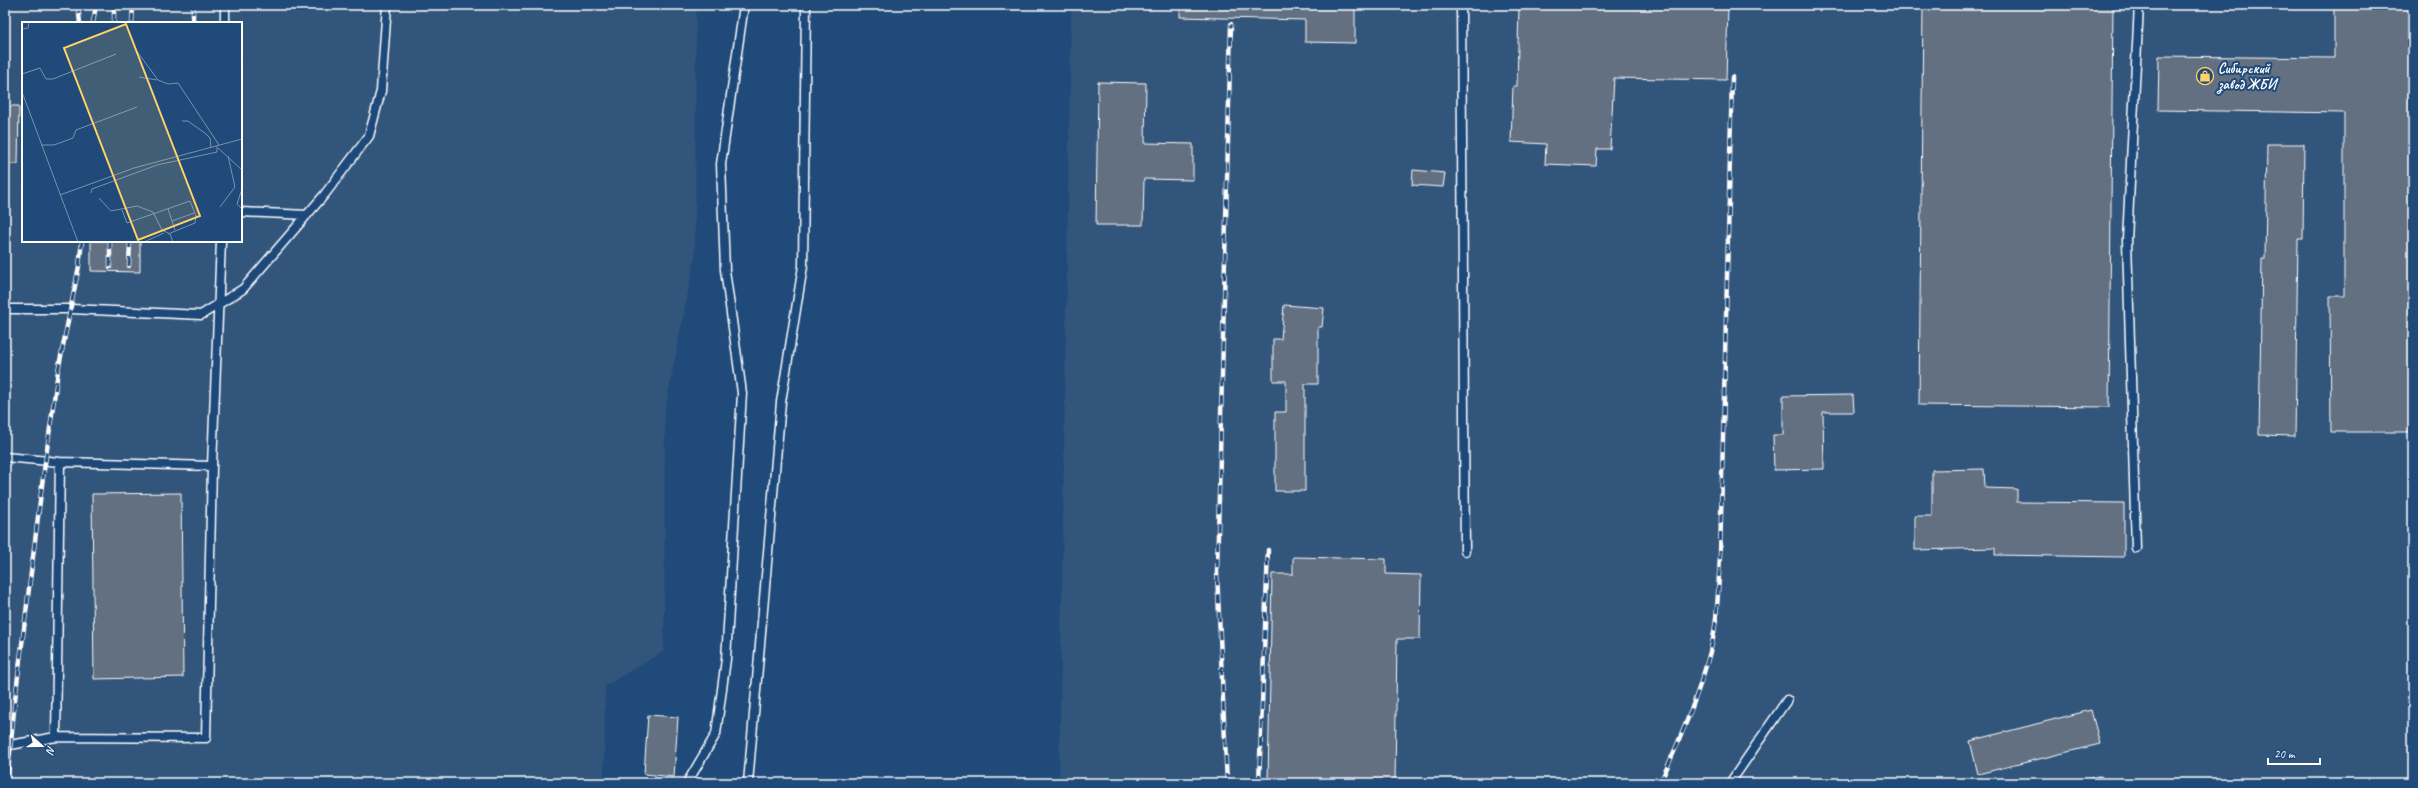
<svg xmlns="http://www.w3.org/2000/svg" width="2418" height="788" font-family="Caveat,sans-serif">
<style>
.built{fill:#33557c;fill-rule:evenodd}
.building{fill:#626f81;stroke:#fff}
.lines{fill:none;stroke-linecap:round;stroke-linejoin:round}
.service-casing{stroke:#fff;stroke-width:11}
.service{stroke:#1f4a7a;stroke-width:8}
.rail-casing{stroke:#fff;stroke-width:4.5}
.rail{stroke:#1f4a7a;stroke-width:3;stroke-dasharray:9;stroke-linecap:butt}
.labels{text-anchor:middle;stroke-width:4;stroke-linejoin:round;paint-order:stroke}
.poi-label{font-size:14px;font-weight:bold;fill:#fff;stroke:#1f4a7a;text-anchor:start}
.inset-road{fill:none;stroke:#7992af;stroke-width:1}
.view{fill:#ffd166;fill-opacity:0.15;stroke:#ffd166;stroke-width:2}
.inset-edge{fill:none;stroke:#fff;stroke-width:2}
</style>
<rect width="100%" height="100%" fill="#1f4a7a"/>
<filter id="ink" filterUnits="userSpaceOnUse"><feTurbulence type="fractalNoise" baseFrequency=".025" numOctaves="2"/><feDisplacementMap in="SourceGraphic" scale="8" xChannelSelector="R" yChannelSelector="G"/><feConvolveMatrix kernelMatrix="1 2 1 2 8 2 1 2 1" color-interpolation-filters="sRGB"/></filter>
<g filter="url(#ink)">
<path class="built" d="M5,5H696L695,256L665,410L664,651L605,686L604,783H5ZM23,23H241V241H23Z
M1071,5H2413V774L2406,783H1059Z"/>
<path class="building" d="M1180,5H1355V43L1305,42V20L1180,17Z
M1519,5H1728L1726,80L1614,78L1610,149H1597L1596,166L1545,164L1546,144L1511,142L1513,86H1517Z
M1923,5H2113L2109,407L1919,405Z
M2334,5H2413V432H2331L2330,296H2344V113L2158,110L2159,56L2334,58Z
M1098,82L1146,83L1145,143L1193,144V180L1144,179L1143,225H1096Z
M5,106H19L18,164H5Z
M2267,144H2304L2303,239H2298L2295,436L2259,435L2262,259H2265Z
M1413,170L1445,173L1443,187L1412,185Z
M91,241H140V272L91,271Z
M1284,305L1324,308L1322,327H1318V384H1305V491H1275V412H1286V381H1273V339H1281Z
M1853,395L1854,412H1823L1824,469L1774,470L1773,435H1783V396Z
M1984,469L1985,488L2017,489V502L2124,503V557L1995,555V548L1915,550V516H1932V470Z
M181,493L183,677L94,679L92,494Z
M1293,557L1386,559V574L1421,575L1420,639H1397L1395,783H1268L1272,574H1293Z
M2091,710L2100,744L1978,774L1970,741Z
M648,715L678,717L674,777L644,774Z"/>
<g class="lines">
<g class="service-casing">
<path id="service" d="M1461,5L1465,551
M225,23V5
M241,212L307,215
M5,309H71L201,315L243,289L325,194L369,136L381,91L387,5
M5,457L60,462L212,466
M2136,548L2127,240L2139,5
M56,737L60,462
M5,744L10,745L56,737L206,738L212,466L221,241
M687,783L716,734L726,659L742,393L725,270L721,164L744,5
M748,783L781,402L803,266L806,5
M1730,783L1787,700
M2092,783L2099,781"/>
</g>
<use href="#service" class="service"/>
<g class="rail-casing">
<path id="rail" d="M78,5L80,23
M193,5V23
M93,23L96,5
M114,23V5
M132,23L133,5
M129,266L130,241
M110,267V241
M7,783L15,700L42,485L58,371L79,266L82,241
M1227,783L1217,573L1231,24
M1259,783L1268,550
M1660,783C1680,740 1699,695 1711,648C1718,619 1718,587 1720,557L1732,77"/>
</g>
<use href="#rail" class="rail"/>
</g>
</g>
<defs>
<g id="shop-ring" transform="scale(0.9)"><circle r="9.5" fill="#1f4a7a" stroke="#ffd166" stroke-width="1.5"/><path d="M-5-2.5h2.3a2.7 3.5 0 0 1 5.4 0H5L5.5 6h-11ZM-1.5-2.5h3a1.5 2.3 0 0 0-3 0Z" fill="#ffd166"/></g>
</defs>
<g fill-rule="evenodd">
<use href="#shop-ring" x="2205" y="76"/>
</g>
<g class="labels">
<g class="poi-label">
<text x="2218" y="73">Сибирский<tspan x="2218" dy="16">завод ЖБИ</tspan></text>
</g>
</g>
<g transform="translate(22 22)">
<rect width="220" height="220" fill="#1f4a7a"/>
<path class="inset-road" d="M0,7L6,6L7,0M114,28L136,58L146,62L156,61L197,123M0,52L18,46L24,57H31L94,32M117,55L135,58M0,70L56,220M160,99H166L184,112L188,116L189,125M20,123H32L51,116L54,108L115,85M196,126L220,148M220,167L215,182L220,187M69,171L70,167L135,143L195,130V124M38,173L112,146L220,117M77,176L89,189L115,184L131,190L140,208L148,212L151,220M198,185L213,165L206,134M146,187L153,208M100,188L105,201L168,179L174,194L173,201L146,212M150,199L172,191M122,220L142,211"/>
<path class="view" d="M104,2L178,194L116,218L42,26Z"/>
<rect width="220" height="220" class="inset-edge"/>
</g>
<rect width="2418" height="788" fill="none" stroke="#1f4a7a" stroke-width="20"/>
<rect x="10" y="10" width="2398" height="768" fill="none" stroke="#fff" stroke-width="1.5" filter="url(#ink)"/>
<g transform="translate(42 746) rotate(111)" stroke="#1f4a7a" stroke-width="3" paint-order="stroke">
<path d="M0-3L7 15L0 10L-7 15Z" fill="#ffffff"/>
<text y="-6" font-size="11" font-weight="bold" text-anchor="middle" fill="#ffffff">N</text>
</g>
<path d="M2268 758v6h52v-6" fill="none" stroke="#ffffff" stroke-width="2"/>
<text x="2274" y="758" font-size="12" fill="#ffffff" stroke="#1f4a7a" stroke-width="3" paint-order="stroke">20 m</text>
</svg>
